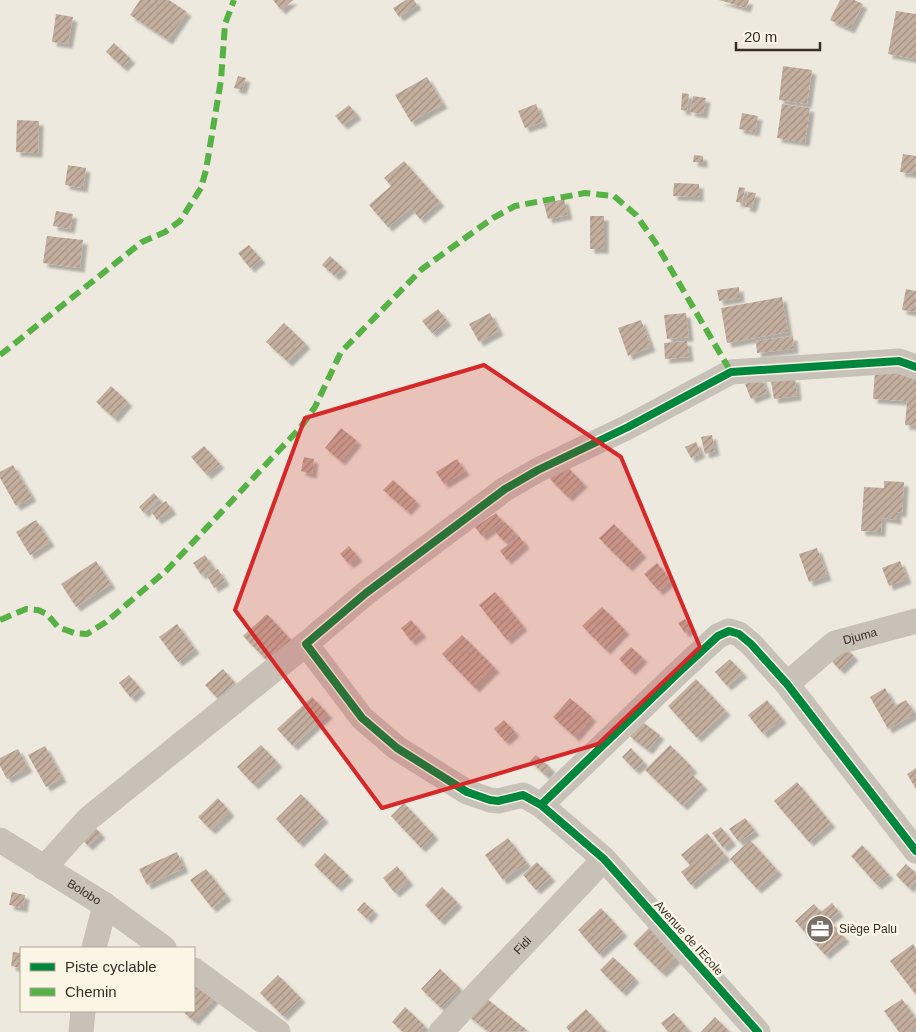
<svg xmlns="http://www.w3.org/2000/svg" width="916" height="1032" font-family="Arial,sans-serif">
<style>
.building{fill:url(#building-hatch);filter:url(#shadow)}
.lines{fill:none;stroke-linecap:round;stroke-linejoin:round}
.street{stroke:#c7c1b8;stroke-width:25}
.quiet{stroke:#56b245;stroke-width:6;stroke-dasharray:12 6;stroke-linecap:butt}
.cycleway-casing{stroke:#fbf5e6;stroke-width:11}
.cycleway{stroke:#00873e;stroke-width:8}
.marked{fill:#d62828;fill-opacity:0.2;stroke:#d62828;stroke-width:4;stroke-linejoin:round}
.labels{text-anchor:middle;stroke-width:5;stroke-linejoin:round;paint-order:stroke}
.street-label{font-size:12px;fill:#382e26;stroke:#fbf5e6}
.poi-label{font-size:12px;fill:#382e26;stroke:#fbf5e6;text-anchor:start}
</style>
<defs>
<pattern id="building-hatch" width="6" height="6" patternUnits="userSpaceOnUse" patternTransform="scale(1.25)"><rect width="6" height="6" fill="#c4af9f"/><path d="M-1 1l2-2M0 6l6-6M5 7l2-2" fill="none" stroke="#a08f81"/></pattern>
<filter id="shadow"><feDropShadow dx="4.5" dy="4.5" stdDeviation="1" flood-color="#0004"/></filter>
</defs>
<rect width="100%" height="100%" fill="#eee9df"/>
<path class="building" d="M140,0H169L187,12L168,40L130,15Z
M273,0H293L281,10Z
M406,0H414L417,5L399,17L393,8Z
M719,0H749L746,8Z
M840,0H854L863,4L850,29L830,20Z
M896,11L916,14V59L888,54Z
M56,14L73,17L68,44L52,42Z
M114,43L131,59L123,67L106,52Z
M783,66L812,70L807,104L779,100Z
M238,76L246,78L242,90L234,88Z
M427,77L443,104L411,122L395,95Z
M682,93L689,94L687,111L681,110Z
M693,96L706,98L703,114L690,112Z
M536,104L543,122L525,128L518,111Z
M782,104L810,108L805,142L777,138Z
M349,105L357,115L343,125L335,116Z
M742,113L758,116L755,132L739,129Z
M17,120L39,121L38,153L16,152Z
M903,154L916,156L915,174L900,172Z
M694,155L703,156V163L693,162Z
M404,161L440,202L420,219L411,208L388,227L369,205L391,186L384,178Z
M68,165L86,168L83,188L65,185Z
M674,183L699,184V197L673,196Z
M739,187L745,188L742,203L736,202Z
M748,192L756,193L752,208L745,207Z
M564,199L568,215L548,219L544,204Z
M56,211L73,214L70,229L53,226Z
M590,216H604V249H590Z
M47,236L83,240L80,268L43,263Z
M249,245L261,259L250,268L238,253Z
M330,256L343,268L335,276L322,265Z
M739,287L740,298L719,301L717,290Z
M906,289L916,291L915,312L902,310Z
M782,297L788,332L727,343L721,308Z
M438,309L447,321L432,333L422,321Z
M490,313L499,331L479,342L469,324Z
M686,313L689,337L667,339L664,315Z
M641,320L651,347L628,356L618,328Z
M284,323L306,344L288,362L266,342Z
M793,336L794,349L757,353L756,341Z
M687,341L689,357L665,359L664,343Z
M875,371L916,374V426L905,425L907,401L873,399Z
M761,377L767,393L751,399L745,384Z
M795,378L797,396L774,399L771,381Z
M111,386L128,402L114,418L96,402Z
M341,428L357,441L341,461L325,448Z
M712,435L715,451L705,454L701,437Z
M696,442L701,453L691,458L685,447Z
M204,446L220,464L207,475L191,457Z
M304,457L314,459L312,474L301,471Z
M457,459L465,471L444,484L436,472Z
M564,464L583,483L568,497L550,479Z
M13,465L32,497L16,506L0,478V472Z
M393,480L416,501L407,511L383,490Z
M884,481L904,482L902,513L897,512V520L882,518L881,532L861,531L864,487L884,488Z
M154,493L159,499L144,513L139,507Z
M166,501L172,510L157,520L151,511Z
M496,513L502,521L482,536L475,527Z
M36,520L50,542L30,555L16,532Z
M505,522L515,533L505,542L495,532Z
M614,524L642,553L628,567L599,538Z
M519,536L525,544L507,560L500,551Z
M349,546L358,557L349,564L340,554Z
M817,548L827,576L809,582L799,554Z
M205,555L213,567L201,575L193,563Z
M96,561L111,584L76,607L61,584Z
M900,561L907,579L889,586L882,568Z
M657,563L671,580L659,591L644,574Z
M218,569L225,581L214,588L207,576Z
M495,592L523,626L507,640L479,605Z
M602,607L625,630L606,650L582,626Z
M267,614L291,640L268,662L243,636Z
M685,619L692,628L685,633L678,623Z
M411,620L422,633L411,641L401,628Z
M177,624L195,649L178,662L159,637Z
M462,635L495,668L475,688L442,654Z
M842,645L854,656L840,670L829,658Z
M631,647L643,658L631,671L619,659Z
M730,659L743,673L727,686L715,672Z
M223,669L235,683L217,698L205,685Z
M129,675L141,689L131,698L119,683Z
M696,679L726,711L697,738L668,706Z
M885,688L895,706L906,700L915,714L888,729L870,697Z
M312,697L328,714L293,746L277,729Z
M570,698L592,717L575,737L553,717Z
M767,700L782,719L763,734L748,715Z
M504,720L515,732L505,741L494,729Z
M640,720L660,735L648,750L628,735Z
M261,745L278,763L254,785L237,767Z
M670,745L693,768L689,772L703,785L683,806L645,770Z
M45,746L62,778L46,787L28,755Z
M631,748L644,762L635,770L622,757Z
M18,749L28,768L7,779L0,766V758Z
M536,755L551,768L545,775L530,761Z
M916,768V789L907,774Z
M797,782L831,823L809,842L774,801Z
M301,794L324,818L299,843L276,819Z
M218,798L230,812L211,830L198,817Z
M404,803L434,835L421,848L391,816Z
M745,818L755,831L739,842L729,829Z
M94,826L101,834L88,846L81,838Z
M721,827L732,841L723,848L712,833Z
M707,833L726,856L691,885L681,872L690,865L681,855Z
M508,838L527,863L503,880L485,855Z
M750,840L778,871L757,889L730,859Z
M862,845L889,875L877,885L851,856Z
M177,852L184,868L147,885L139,869Z
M325,853L349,876L337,887L314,865Z
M537,862L551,877L536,890L523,875Z
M906,864L916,873V881L909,888L896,875Z
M397,866L409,881L395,893L383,878Z
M206,869L227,896L212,908L190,880Z
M442,887L458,903L440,921L425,905Z
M12,892L25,895L23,908L9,905Z
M364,902L374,911L367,919L357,910Z
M832,903L839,912L829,920L845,938L825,955L795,921L814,904L821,912Z
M601,908L623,932L599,954L578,930Z
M650,927L679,956L662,973L633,944Z
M913,944L916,949V995L890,961Z
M13,952L21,953V968L11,966Z
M613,957L635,978L622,992L600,970Z
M440,969L460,988L441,1008L421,989Z
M278,975L301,998L283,1016L260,993Z
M199,982L216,997L194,1021L182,1011H194V988Z
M482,995L528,1031L489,1032L467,1015Z
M902,999L916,1019V1028L909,1032H899L884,1011Z
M405,1007L425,1026L419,1032H403L392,1022Z
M586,1009L607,1032H570L566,1027Z
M674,1013L688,1029L684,1032H668L661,1023Z
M715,1017L730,1032H701Z"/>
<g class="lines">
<g class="street">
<path id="s1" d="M787,684L835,643L916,621"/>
<path d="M541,805L523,795L498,801L490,800L467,792L397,748L362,718L306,644L366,593L505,489L538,470L628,427L731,372L899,361L916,367"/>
<path id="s2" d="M0,840L105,905L164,948"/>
<path d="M44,868L88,819L306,644"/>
<path d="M94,948L105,905"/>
<path d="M194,970L278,1032"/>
<path d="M81,1032L83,1011"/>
<path id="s3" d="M441,1032L604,859"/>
<path d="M758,1032L604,859L541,805L679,672L718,636L729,631L739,634L751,644L787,684L916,851"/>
</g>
<path class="quiet" d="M0,355L142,242L165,232L180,221L201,188L206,170L221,80L225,24L234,0
M0,620L26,609L38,610L47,614L58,627L74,633L87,634L106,622L167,570L300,428L315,407L341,352L422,269L493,218L515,206L585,193L614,196L636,215L655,242L731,372"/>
<g class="cycleway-casing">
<path id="cycleway" d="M541,805L523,795L498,801L490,800L467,792L397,748L362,718L306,644L366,593L505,489L538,470L628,427L731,372L899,361L916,367
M758,1032L604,859L541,805L679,672L718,636L729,631L739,634L751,644L787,684L916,851"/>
</g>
<use href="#cycleway" class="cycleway"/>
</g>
<path class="marked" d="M484,365L621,457L700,647L598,744L382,808L235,610L305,418Z"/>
<defs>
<g id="office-disc" transform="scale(1.4375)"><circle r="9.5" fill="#786f67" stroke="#fbf5e6"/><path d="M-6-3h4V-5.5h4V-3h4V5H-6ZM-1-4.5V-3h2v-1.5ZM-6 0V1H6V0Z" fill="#fff"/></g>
</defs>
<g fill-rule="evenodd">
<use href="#office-disc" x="820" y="929"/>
</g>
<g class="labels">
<g class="street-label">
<text dy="4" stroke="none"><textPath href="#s1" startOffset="89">Djuma</textPath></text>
<text dy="4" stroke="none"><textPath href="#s2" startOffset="99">Bolobo</textPath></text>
<text transform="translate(689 938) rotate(48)" y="4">Avenue de l'Ecole</text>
<text dy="4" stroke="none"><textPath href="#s3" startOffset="119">Fidi</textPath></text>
</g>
<g class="poi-label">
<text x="839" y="933">Siège Palu</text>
</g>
</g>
<rect x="20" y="947" width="175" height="65" fill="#fbf5e6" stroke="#ada599"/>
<rect x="30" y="963" width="25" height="8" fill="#00873e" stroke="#ada599"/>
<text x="65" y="972" font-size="15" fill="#382e26">Piste cyclable</text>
<rect x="30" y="988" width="25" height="8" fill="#56b245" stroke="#ada599"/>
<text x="65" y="997" font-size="15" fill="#382e26">Chemin</text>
<path d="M736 42v8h84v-8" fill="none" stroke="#382e26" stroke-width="2.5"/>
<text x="744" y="42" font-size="15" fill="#382e26" stroke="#fbf5e6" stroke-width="4" paint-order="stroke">20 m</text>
</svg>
